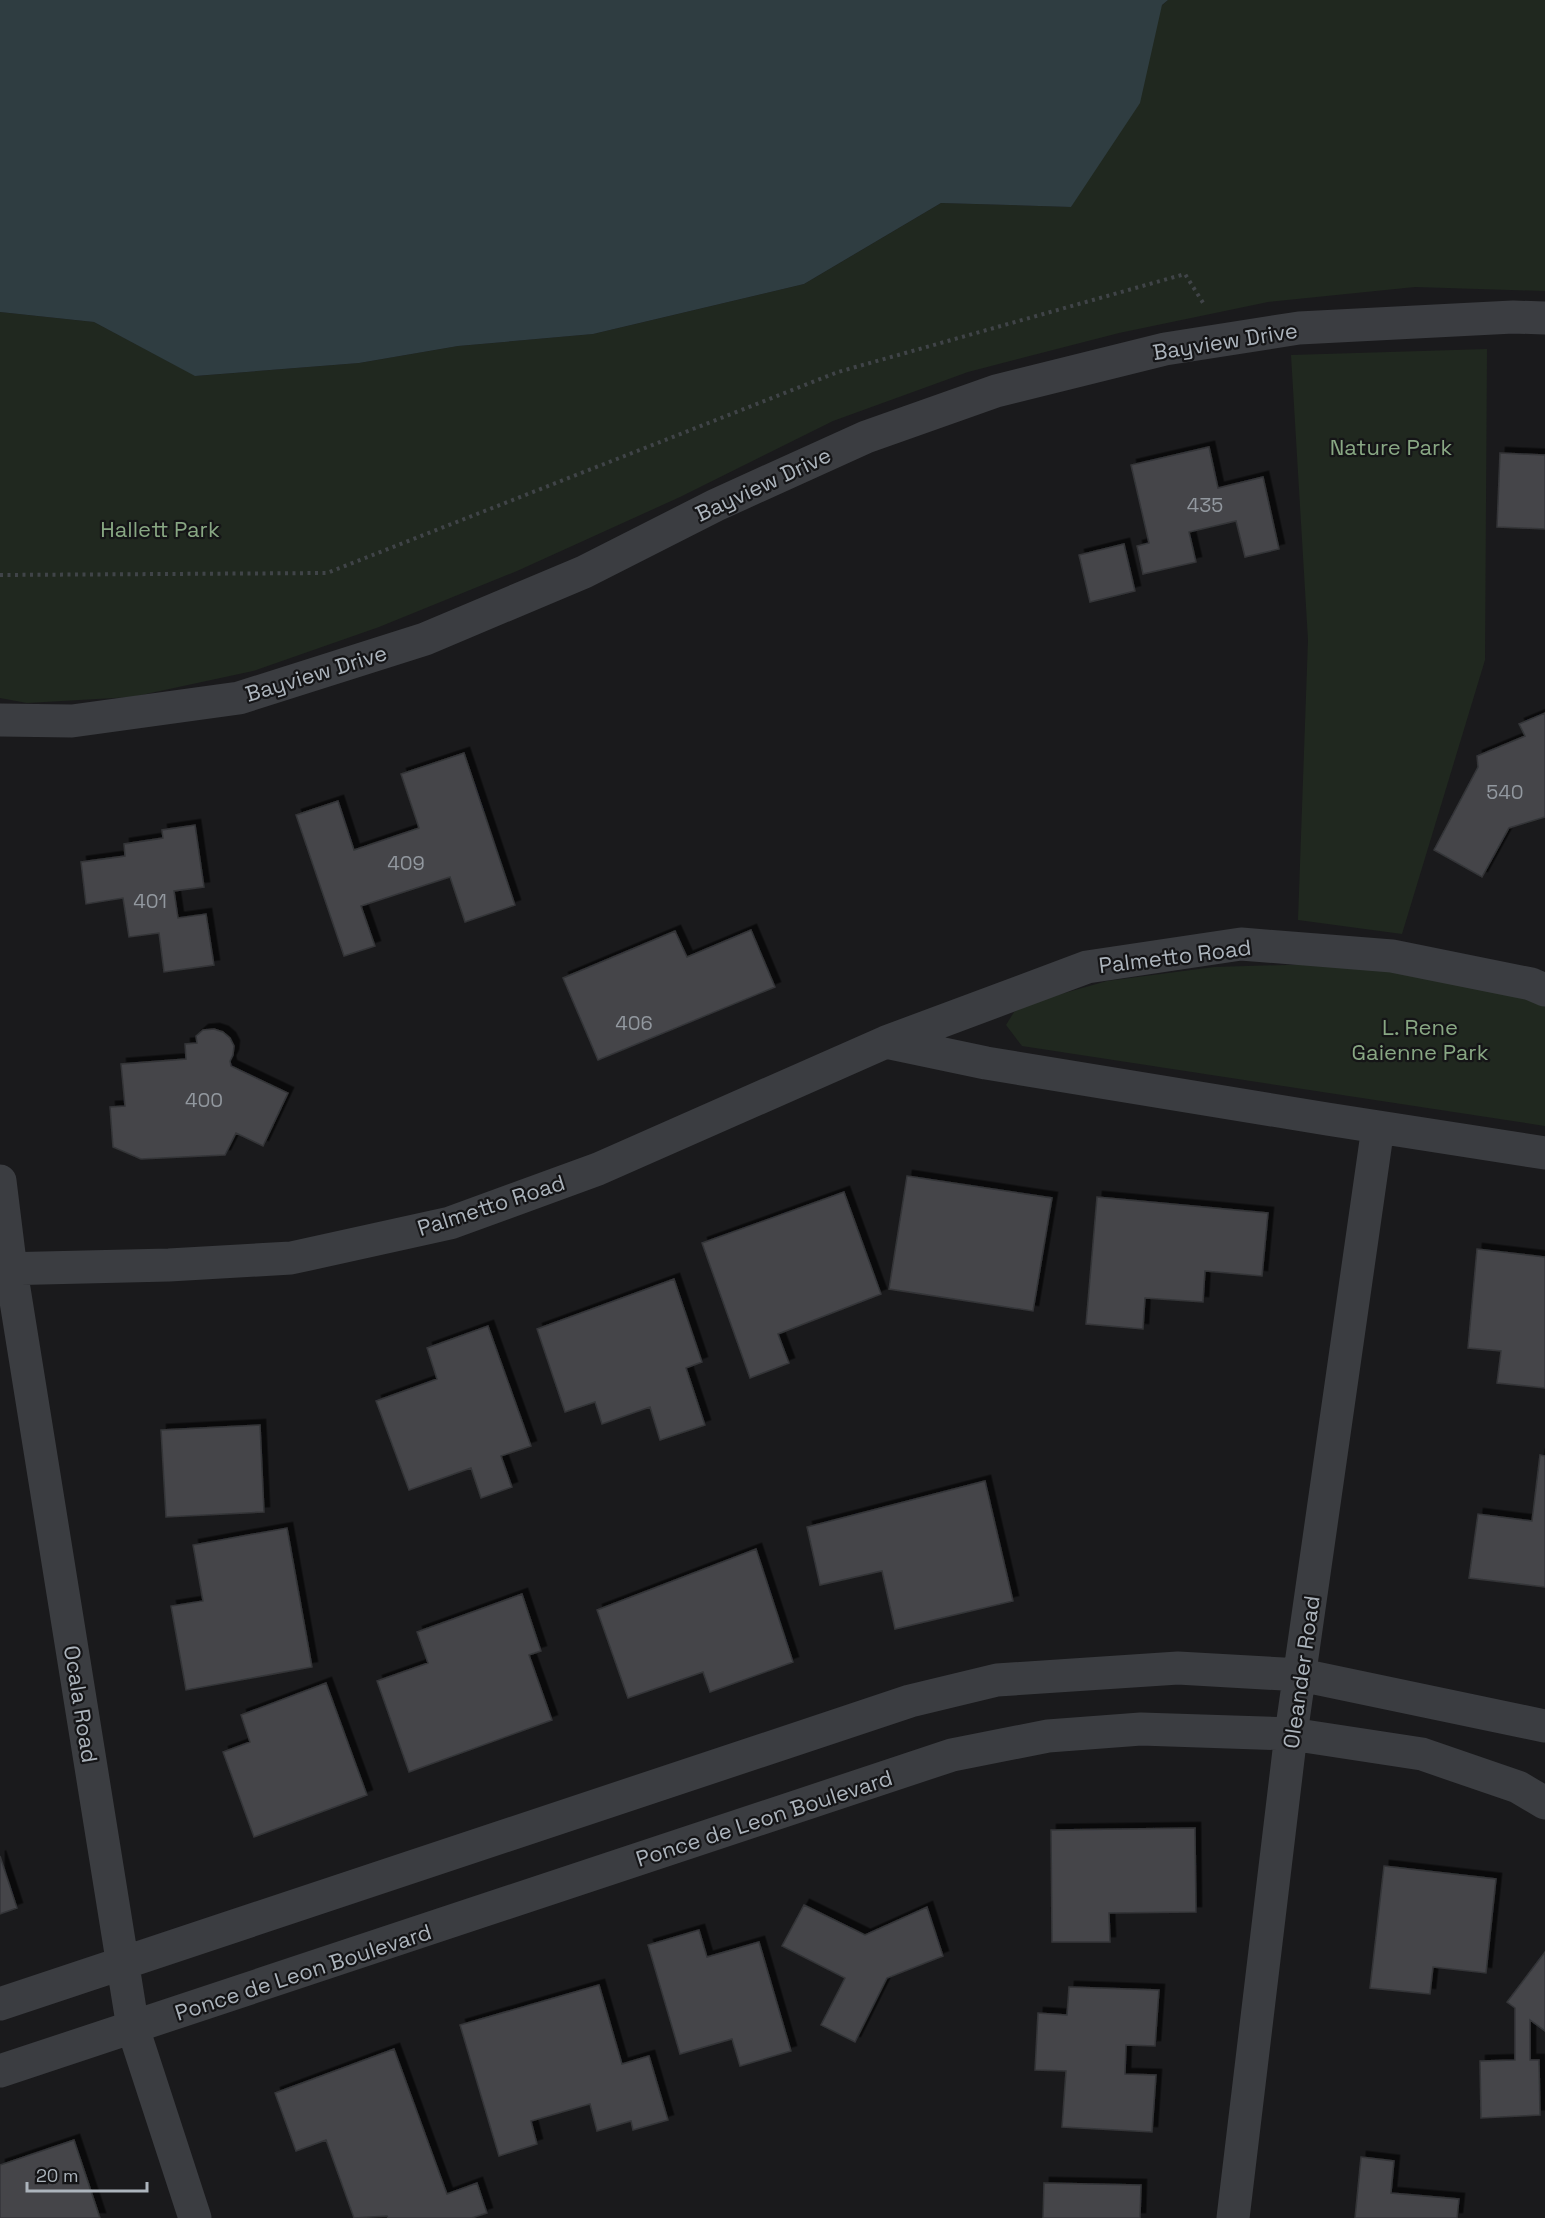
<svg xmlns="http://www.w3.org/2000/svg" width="1545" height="2218" font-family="'Space Grotesk',sans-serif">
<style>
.green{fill:#20281f}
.water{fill:#2f3d41}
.building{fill:#444549;stroke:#343538;stroke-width:1.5;filter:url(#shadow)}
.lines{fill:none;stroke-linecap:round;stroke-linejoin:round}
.path{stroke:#404448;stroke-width:4;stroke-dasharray:3 4.5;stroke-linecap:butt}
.minor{stroke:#3b3d41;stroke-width:33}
.labels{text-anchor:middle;stroke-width:4.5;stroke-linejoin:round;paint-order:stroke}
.number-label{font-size:20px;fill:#92989f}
.street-label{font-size:22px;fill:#acb4bc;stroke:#151517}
.park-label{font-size:22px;fill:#88a783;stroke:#151517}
</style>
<defs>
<filter id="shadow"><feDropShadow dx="5.5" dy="-5.5" stdDeviation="0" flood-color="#0009"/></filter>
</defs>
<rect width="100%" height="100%" fill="#1a1a1c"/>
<path class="green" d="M1168,0H1545V291L1415,287L1268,302L1119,333L968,372L833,421L680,497L517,571L379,627L253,671L132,697L27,703L0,698V312L94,322L196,376L359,363L458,346L593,334L804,284L941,203L1071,207L1162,5Z
M1487,349L1485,660L1402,934L1298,920L1308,640L1291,355Z
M1321,964L1430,974L1528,1000L1545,1006V1126L1022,1046L1006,1025L1014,1012L1036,1001L1107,981L1214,967Z"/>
<path class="water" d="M0,0H1168L1162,5L1140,103L1071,207L941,203L804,284L593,334L458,346L359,363L195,376L94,322L0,312Z"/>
<path class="building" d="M1209,447L1218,488L1263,477L1279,549L1245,557L1236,521L1189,532L1196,562L1143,574L1137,546L1149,543L1131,465Z
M1500,453L1545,455V529L1497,527Z
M1124,544L1135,591L1090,602L1079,555Z
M1545,713V817L1509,828L1482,877L1434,850L1478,767L1477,756L1525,736L1519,724Z
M464,753L515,905L465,922L450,877L361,906L375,946L344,956L296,815L338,801L354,850L419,828L401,774Z
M195,825L204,887L174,891L178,918L206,914L214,965L164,972L159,933L129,937L123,898L86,904L81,862L125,856L124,844L163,838L162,830Z
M751,930L775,987L598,1060L563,978L675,931L687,957Z
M214,1029L223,1032L230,1038L234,1046L233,1055L230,1061L231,1066L288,1093L263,1146L236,1133L225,1155L141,1159L113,1147L110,1107L125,1106L121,1064L186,1059L185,1044L197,1043L196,1036L203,1030Z
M907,1176L1052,1198L1033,1311L889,1289Z
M844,1192L881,1294L778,1334L789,1363L750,1378L702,1243Z
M1097,1197L1268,1213L1262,1276L1205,1271L1203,1302L1145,1298L1143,1329L1086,1324Z
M1477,1249L1545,1257V1388L1497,1383L1501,1351L1468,1348Z
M674,1279L702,1362L686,1368L705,1425L660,1440L650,1407L602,1424L595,1402L565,1412L537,1329Z
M488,1326L531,1446L501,1456L512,1487L481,1498L471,1468L409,1490L376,1401L437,1379L427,1348Z
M260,1425L264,1512L166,1517L161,1430Z
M1540,1455L1545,1456V1587L1469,1578L1478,1514L1532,1521Z
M985,1481L1013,1601L895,1629L882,1571L820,1585L807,1527Z
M287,1528L312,1667L186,1690L171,1606L203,1601L193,1545Z
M756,1549L793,1662L710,1692L703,1672L628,1698L597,1610Z
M522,1594L541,1651L529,1655L552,1720L409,1772L377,1681L428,1663L417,1632Z
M326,1683L367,1795L254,1837L223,1752L250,1742L241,1715Z
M1195,1828L1196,1912L1109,1913L1110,1942H1052L1051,1830Z
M0,1856L17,1908L0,1914Z
M1384,1866L1496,1879L1486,1973L1433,1967L1430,1994L1370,1988Z
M804,1905L865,1935L927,1907L943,1956L887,1978L855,2042L821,2025L845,1978L782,1946Z
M699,1930L707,1957L759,1942L791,2051L740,2066L732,2039L680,2054L648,1945Z
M1545,1952V2031L1530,2020V2060H1539L1540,2115L1481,2118L1480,2061L1515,2060V2008L1507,2002Z
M599,1985L622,2064L649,2056L668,2120L633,2130L631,2121L597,2131L590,2104L531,2121L537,2144L499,2156L460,2025Z
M1069,1987L1159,1990L1155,2046L1126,2045L1125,2074L1156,2075L1152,2132L1062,2127L1066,2071L1035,2070L1038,2013L1067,2015Z
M394,2049L447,2194L477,2183L487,2213L472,2218H388L387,2216L354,2218L326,2140L296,2151L275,2093Z
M74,2140L100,2218H0V2165Z
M1361,2157L1394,2161L1391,2193L1459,2199L1457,2218H1355Z
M1044,2183L1141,2185L1140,2218H1043Z"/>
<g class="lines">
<path class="path" d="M0,575L327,573L838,372L1185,274L1205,306"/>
<path class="minor" d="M0,720L72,721L239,698L425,639L584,572L716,505L866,437L996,391L1165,349L1299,328L1513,317L1545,318
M886,1042L1087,967L1241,944L1392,956L1531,984L1545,990
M0,1181L11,1270L133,2028L195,2218
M0,1269L169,1265L291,1258L450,1223L598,1169L886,1042L986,1063L1327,1119L1545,1153
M0,2004L910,1701L997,1680L1178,1668L1301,1675L1545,1726
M0,2071L952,1755L1048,1736L1141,1729L1291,1734L1422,1754L1518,1787L1545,1803
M1233,2218L1291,1734L1378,1127"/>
</g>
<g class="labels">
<g class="number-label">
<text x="1205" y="512">435</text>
<text x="1505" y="799">540</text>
<text x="406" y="870">409</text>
<text x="150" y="908">401</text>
<text x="634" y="1030">406</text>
<text x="204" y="1107">400</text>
</g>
<g class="street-label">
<text transform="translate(1225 341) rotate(-9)" y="8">Bayview Drive</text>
<text transform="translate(763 484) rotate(-25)" y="8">Bayview Drive</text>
<text transform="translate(316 673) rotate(-17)" y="8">Bayview Drive</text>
<text transform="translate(1175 956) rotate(-7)" y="8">Palmetto Road</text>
<text transform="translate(491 1205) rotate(-18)" y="8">Palmetto Road</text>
<text transform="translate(1301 1672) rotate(-82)" y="8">Oleander Road</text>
<text transform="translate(81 1704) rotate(81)" y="8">Ocala Road</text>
<text transform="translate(764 1818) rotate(-18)" y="8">Ponce de Leon Boulevard</text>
<text transform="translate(303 1972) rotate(-18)" y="8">Ponce de Leon Boulevard</text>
</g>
<g class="park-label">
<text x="1391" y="455">Nature Park</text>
<text x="160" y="537">Hallett Park</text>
<text x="1420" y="1035">L. Rene<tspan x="1420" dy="25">Gaienne Park</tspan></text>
</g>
</g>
<path d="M27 2182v9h120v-9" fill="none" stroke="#acb4bc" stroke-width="3"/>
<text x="36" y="2182" font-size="18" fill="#acb4bc" stroke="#151517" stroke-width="4.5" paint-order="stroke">20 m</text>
</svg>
